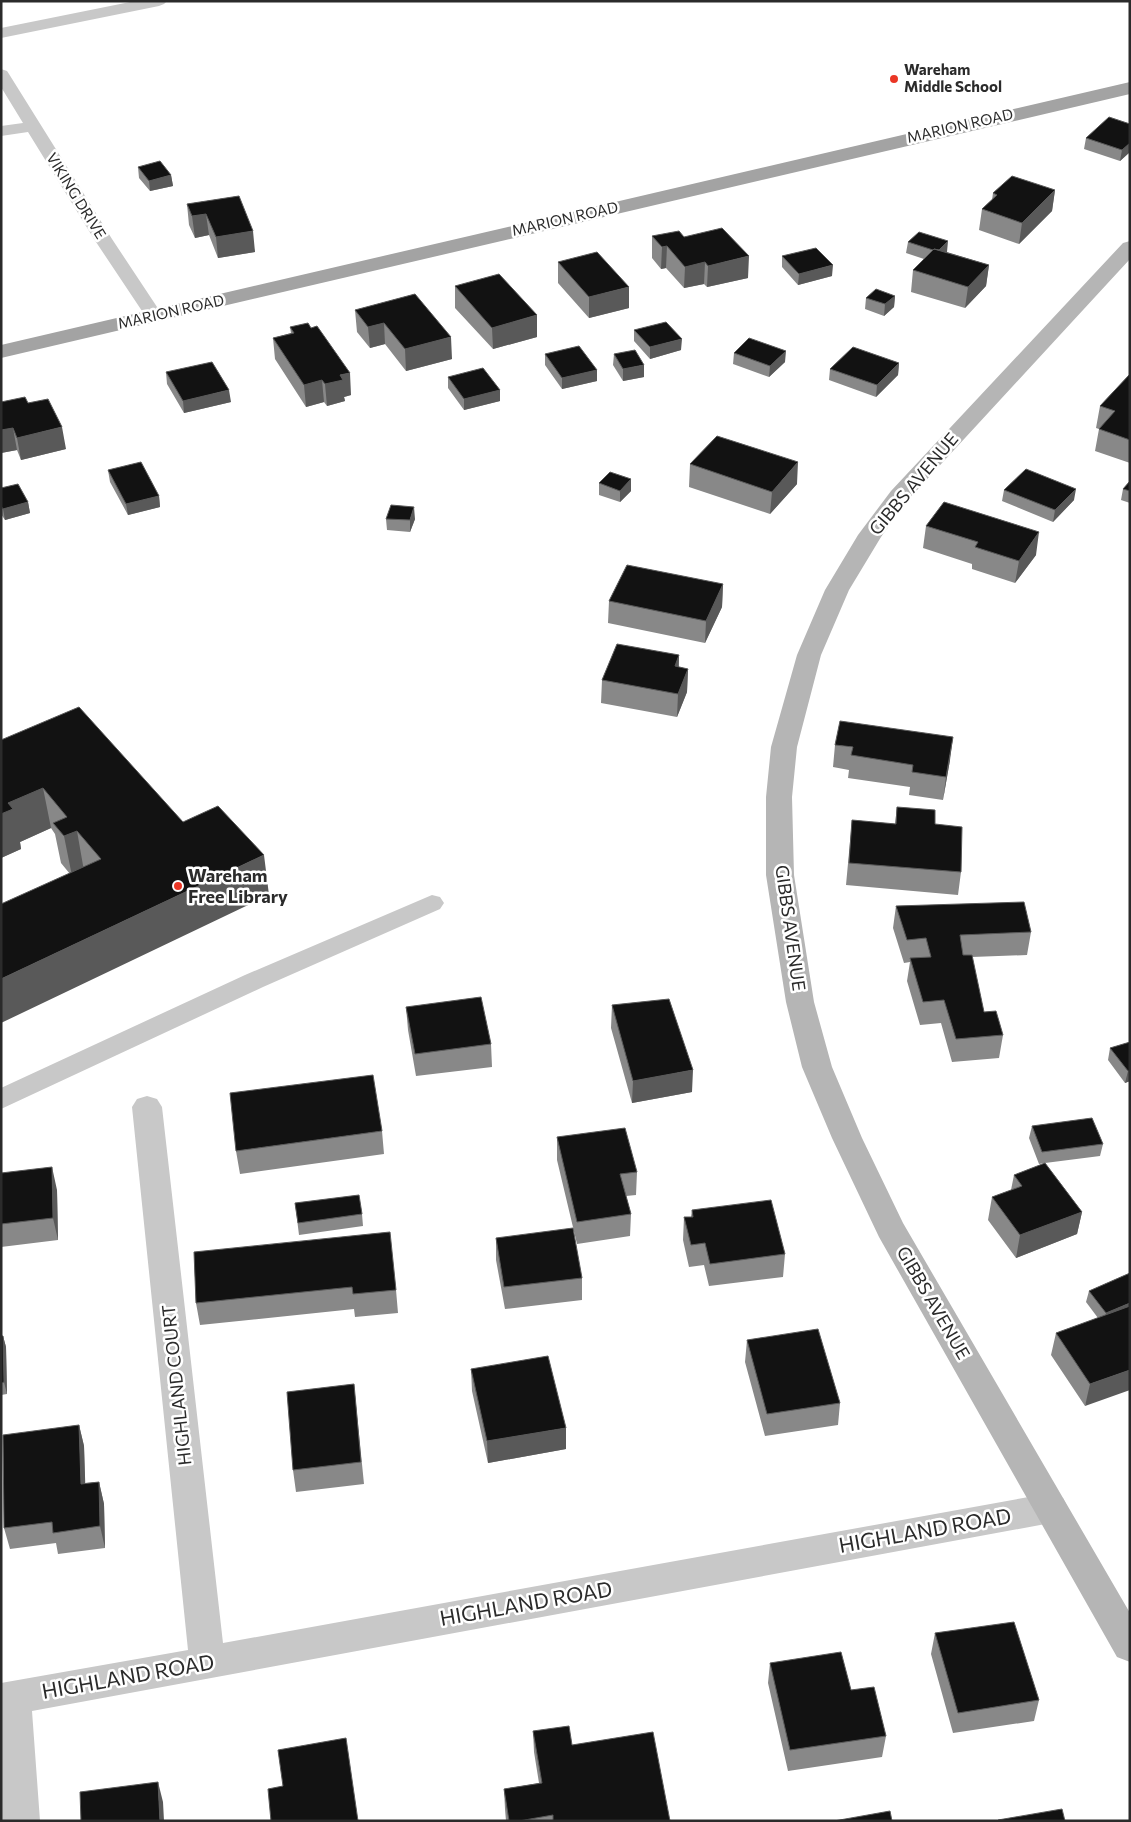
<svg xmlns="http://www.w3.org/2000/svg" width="1131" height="1822" font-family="Commissioner,sans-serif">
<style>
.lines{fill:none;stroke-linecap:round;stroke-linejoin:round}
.service{fill:#c8c8c8;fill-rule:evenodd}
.minor{fill:#c8c8c8;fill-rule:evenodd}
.secondary{fill:#b5b5b5;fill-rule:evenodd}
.primary{fill:#a3a3a3;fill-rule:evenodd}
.wall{fill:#888}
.shaded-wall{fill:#595959}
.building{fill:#121212;stroke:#595959}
.poi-dot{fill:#ea3625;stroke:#fff;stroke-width:2}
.labels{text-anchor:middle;stroke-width:5;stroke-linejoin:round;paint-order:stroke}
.far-poi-label{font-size:15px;font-weight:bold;fill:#2b2b2b;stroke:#fff;text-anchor:start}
.far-street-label{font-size:15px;fill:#2b2b2b;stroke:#fff}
.street-label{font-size:18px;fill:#2b2b2b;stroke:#fff}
.poi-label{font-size:18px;font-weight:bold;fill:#2b2b2b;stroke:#fff;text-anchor:start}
.near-street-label{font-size:21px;fill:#2b2b2b;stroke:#fff}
</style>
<rect width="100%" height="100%" fill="#fff"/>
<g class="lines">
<path class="service" d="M135,1H167L164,4L159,6L1,38V28Z
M1,69L7,71L9,74L112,239L163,316L160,320L154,321L148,320L94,239L28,132L1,136V126L23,123L1,87Z
M432,895L440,897L444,903L440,909L263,987L1,1109V1088L245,975Z"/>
<path class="minor" d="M147,1096L157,1099L162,1107L223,1643L1051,1493L1063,1498L1068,1508L1063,1518L1051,1523L32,1711L40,1821H2L1,1683L188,1650L132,1107L137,1099Z"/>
<path class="secondary" d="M1130,241V259L907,501L881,537L849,590L821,655L797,747L792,797L794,875L814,1002L832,1067L862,1138L903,1223L1130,1613V1662L1117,1657L879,1237L832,1138L802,1067L786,1002L766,875V797L771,747L797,655L825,590L858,535L891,491L1123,243Z"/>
<path class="primary" d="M1130,82V94L1,358V345Z"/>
</g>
<path class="wall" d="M1130,124V152L1120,161L1084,149L1086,138Z
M138,167L171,175L173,186L150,191L139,178Z
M1055,190L1052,211L1019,244L979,230L982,209L992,200L993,193Z
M239,196L255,252L218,258L209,235L195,238L189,225L187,204Z
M652,236L684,237L748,278L707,287L704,284L684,288L666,268L661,269L652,258Z
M908,242L947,252L989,265L986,286L965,308L911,292L913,270L924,259L906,253Z
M782,256L832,276L798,285L782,267Z
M558,262L629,308L589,318L558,283Z
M455,286L537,337L493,349L455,308Z
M415,294L452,359L406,371L385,344L370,348L357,332L355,310Z
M895,296L894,307L884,316L865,309L866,298Z
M290,327L351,395L344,397L345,401L327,406L324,402L306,407L275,359L273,338L291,333Z
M634,330L681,350L650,359L634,341Z
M734,353L785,362L769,377L733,364Z
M545,354L597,370V381L562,389L545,365Z
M614,354L644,377L623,381L613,365Z
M899,363L898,375L876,397L829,380L830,369Z
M166,372L231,402L184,413L167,384Z
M1130,374V463L1095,451L1099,429L1096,428L1100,406Z
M448,377L500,390V401L464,410L448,388Z
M1,402L66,449L21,460L17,450L1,453Z
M690,464L797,484L770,514L689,487Z
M108,470L159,496L160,507L128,515L110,482Z
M631,479V491L620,502L599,495V483Z
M1130,481V503L1121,500L1123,489Z
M1,488L28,502L30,513L5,520L1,514Z
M1004,490L1074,500L1053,522L1002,501Z
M386,519H415L410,532L387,530Z
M926,526L1036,555L1015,583L972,569V564L923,548Z
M723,584L722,607L705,643L608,623L609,601Z
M679,655V667L688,669L687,692L677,717L601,703L602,680Z
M1,740L183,822L269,895L70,874L61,863L55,834L51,828L20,842L21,849L1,858Z
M835,745L950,760L943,800L909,795L910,787L848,778L849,770L833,767Z
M897,807L935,824L961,872L958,895L846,885L852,820L895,824Z
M896,906L1031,932L1027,955L972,957L984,1012L1003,1035L999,1058L952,1062L941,1023L920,1025L907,981L910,962L904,963L893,928Z
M612,1005L692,1092L632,1103L611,1028Z
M406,1007L491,1044L492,1067L416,1076L408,1030Z
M1130,1042V1081L1125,1083L1108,1060L1110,1048Z
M1032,1126L1103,1144L1100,1156L1045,1163L1082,1212L1077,1234L1016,1258L988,1220L992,1197L1011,1190L1014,1175L1045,1163L1039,1164L1029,1138Z
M382,1131L384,1154L240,1174L236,1151Z
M557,1137L637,1172L636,1195L626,1196L631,1214L630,1236L577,1244L557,1160Z
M1,1173L57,1190L58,1240L1,1247Z
M295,1203L362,1214L363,1226L299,1235Z
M692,1210L785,1254L783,1277L709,1286L704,1265L689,1267L683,1240L684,1217H691Z
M496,1238L582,1278V1300L505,1309L496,1260Z
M194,1252L396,1290L398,1313L355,1317L354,1309L200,1325L196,1303Z
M1130,1273L1085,1406L1051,1355L1056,1333L1098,1318L1086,1302L1089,1291Z
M1,1336H3L6,1347L7,1394L1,1395Z
M747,1340L840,1403L838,1425L765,1436L745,1362Z
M471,1369L566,1449L488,1463L472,1391Z
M354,1384L364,1484L296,1492L293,1470Z
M79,1425L84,1446L85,1483L99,1482L104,1504L105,1548L58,1554L56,1543L10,1549L4,1528Z
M935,1633L1039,1700L1034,1721L953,1733L931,1654Z
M770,1663L851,1690L886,1736L882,1757L788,1771L768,1683Z
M533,1731L572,1745L670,1821H506L505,1809L504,1789L539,1783L534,1752Z"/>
<path class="shaded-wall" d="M1130,143V152L1120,161L1122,150Z
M171,175L173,186L150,191L149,181Z
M1055,190L1052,211L1019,244L1022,223Z
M206,214L209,235L195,238L192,216Z
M253,231L255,252L218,258L216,237Z
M948,241L947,252H937Z
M667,246L666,268L661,269L662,247Z
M749,256L748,278L707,287L708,266Z
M705,262L704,284L684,288L685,267Z
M833,265L832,276L798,285L799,274Z
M989,265L986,286L965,308L968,287Z
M629,287V308L589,318V297Z
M895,296L894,307L884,316L885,304Z
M537,315V337L493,349L492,328Z
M384,323L385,344L370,348L368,327Z
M451,337L452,359L406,371L405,349Z
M682,339L681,350L650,359V347Z
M786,351L785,362L769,377L770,366Z
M899,363L898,375L876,397L877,385Z
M644,365V377L623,381V369Z
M597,370V381L562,389V378Z
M350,373L351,395L344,397L345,401L327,406L325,384L340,375Z
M322,380L324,402L306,407L304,385Z
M229,390L231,402L184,413L183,401Z
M500,390V401L464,410V399Z
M62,427L66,449L21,460L17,438Z
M13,428L17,450L1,453V430Z
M798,462L797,484L770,514L772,492Z
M631,479V491L620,502V491Z
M1076,489L1074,500L1053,522L1055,510Z
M159,496L160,507L128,515L126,504Z
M28,502L30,513L5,520L3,509Z
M414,507L415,519L410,532V520Z
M1039,532L1036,555L1015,583L1019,561Z
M723,584L722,607L705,643L706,621Z
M679,655L678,678L675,666Z
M688,669L687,692L677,717L678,694Z
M953,737L950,760L943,800L946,777Z
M43,788L51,828L20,842L21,849L1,858V814L8,803Z
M77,831L84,871L72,876L64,836Z
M264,855L269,895L1,1023V979Z
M693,1070L692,1092L632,1103L633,1081Z
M1128,1071H1130V1081L1125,1083Z
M52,1167L57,1190L58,1240L53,1218Z
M1082,1212L1077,1234L1016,1258L1020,1235Z
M1130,1303V1314L1104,1325L1106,1313Z
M3,1336L6,1347L7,1394L4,1382Z
M1130,1370V1390L1085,1406L1090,1384Z
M79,1425L84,1446L86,1506L81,1484Z
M566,1428V1449L488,1463L487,1441Z
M99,1482L104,1504L105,1548L100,1526Z
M158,1782L163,1802L164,1821H160Z"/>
<path class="building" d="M1109,117L1130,124V143L1122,150L1086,138Z
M160,161L171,175L149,181L138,167Z
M1012,176L1055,190L1022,223L982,209L997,195L993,193Z
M239,196L253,231L216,237L206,214L192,216L187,204Z
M722,228L749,256L708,266L705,262L685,267L667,246L662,247L652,236L679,231L684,237Z
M919,232L948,241L939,250L934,249L933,250L908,242Z
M816,248L833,265L799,274L782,256Z
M934,249L989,265L968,287L913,270Z
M597,252L629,287L589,297L558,262Z
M499,274L537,315L492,328L455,286Z
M876,289L895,296L885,304L866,298Z
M415,294L451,337L405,349L384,323L368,327L355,310Z
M666,322L682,339L650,347L634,330Z
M308,323L311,328L317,326L350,373L340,375L343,380L325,384L322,380L304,385L273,338L294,333L290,327Z
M749,338L786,351L770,366L734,353Z
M579,346L597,370L562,378L545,354Z
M853,347L899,363L877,385L830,369Z
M635,350L644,365L623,369L614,354Z
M212,362L229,390L183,401L166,372Z
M483,368L500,390L464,399L448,377Z
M1130,374V440L1099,429L1115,411L1100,406Z
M25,397L28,403L48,399L62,427L17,438L13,428L1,430V402Z
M717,436L798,462L772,492L690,464Z
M141,462L159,496L126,504L108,470Z
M1026,469L1076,489L1055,510L1004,490Z
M610,472L631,479L620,491L599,483Z
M1130,481V491L1123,489Z
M18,484L28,502L3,509L1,506V488Z
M944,502L1039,532L1019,561L975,547L978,542L926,526Z
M391,505L414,507L410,520L386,519Z
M627,565L723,584L706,621L609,601Z
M617,644L679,655L675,666L688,669L678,694L602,680Z
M79,707L183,822L218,806L264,855L1,979V904L101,859L77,831L64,836L53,823L67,817L43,788L8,803L13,809L1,814V740Z
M840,721L953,737L946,777L912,772L913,765L851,755L853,747L835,745Z
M897,807L935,810V824L962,827L961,872L849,863L852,820L896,824Z
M1024,902L1031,932L960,935L963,955H972L984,1012L996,1011L1003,1035L956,1039L944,1000L923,1002L910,958L931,957L926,938L907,940L896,906Z
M481,997L491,1044L415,1054L406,1007Z
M669,999L693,1070L633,1081L612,1005Z
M1130,1042V1071H1128L1110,1048Z
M373,1075L382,1131L236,1151L230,1093Z
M1092,1118L1103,1144L1042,1152L1032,1126Z
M625,1128L637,1172L620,1174L631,1214L577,1222L557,1137Z
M1045,1163L1082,1212L1020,1235L992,1197L1022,1186L1014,1175Z
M52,1167L53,1218L1,1224V1173Z
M359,1195L362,1214L298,1223L295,1203Z
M771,1200L785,1254L710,1264L705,1243L691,1245L684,1217H693L692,1210Z
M573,1228L582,1278L504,1287L496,1238Z
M390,1232L396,1290L353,1294L352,1287L196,1303L194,1252Z
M1130,1273V1303L1106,1313L1089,1291Z
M1130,1306V1370L1090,1384L1056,1333Z
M818,1329L840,1403L767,1414L747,1340Z
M1,1336H3L4,1382L1,1383Z
M548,1356L566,1428L487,1441L471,1369Z
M354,1384L361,1462L293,1470L287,1392Z
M79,1425L81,1484L99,1482L100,1526L53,1533L52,1522L4,1528L3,1435Z
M1014,1622L1039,1700L958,1713L935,1633Z
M841,1652L851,1690L874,1687L886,1736L790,1750L770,1663Z
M569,1726L572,1745L653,1732L670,1821H553V1815L519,1821H509L504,1789L542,1783L533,1731Z
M346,1738L358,1821H271L268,1789L283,1786L278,1750Z
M158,1782L160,1821H81L80,1792Z
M1062,1809L1065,1821H998V1820Z
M890,1811L892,1821H834Z"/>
<g class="poi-dot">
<circle cx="894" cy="79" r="5"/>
<circle cx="178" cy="886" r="5"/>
</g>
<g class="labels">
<g class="far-poi-label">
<text x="904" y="75">Wareham<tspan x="904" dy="17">Middle School</tspan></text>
</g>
<g class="far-street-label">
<text transform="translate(960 126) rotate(-13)" y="5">MARION ROAD</text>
<text transform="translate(76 196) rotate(58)" y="5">VIKING DRIVE</text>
<text transform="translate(565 219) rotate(-13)" y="5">MARION ROAD</text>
<text transform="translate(171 312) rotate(-13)" y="5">MARION ROAD</text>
</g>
<g class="street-label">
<text transform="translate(914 484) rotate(-50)" y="6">GIBBS AVENUE</text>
<text transform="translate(790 928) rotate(82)" y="6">GIBBS AVENUE</text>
<text transform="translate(933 1303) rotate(60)" y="6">GIBBS AVENUE</text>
<text transform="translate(177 1385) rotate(-96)" y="6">HIGHLAND COURT</text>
</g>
<g class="poi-label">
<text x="188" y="882">Wareham<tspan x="188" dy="21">Free Library</tspan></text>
</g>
<g class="near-street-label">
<text transform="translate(925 1531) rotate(-10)" y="7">HIGHLAND ROAD</text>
<text transform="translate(526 1604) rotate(-10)" y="7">HIGHLAND ROAD</text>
<text transform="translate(128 1677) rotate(-10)" y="7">HIGHLAND ROAD</text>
</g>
</g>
<rect width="1131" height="1822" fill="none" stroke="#2b2b2b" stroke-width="5"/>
</svg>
